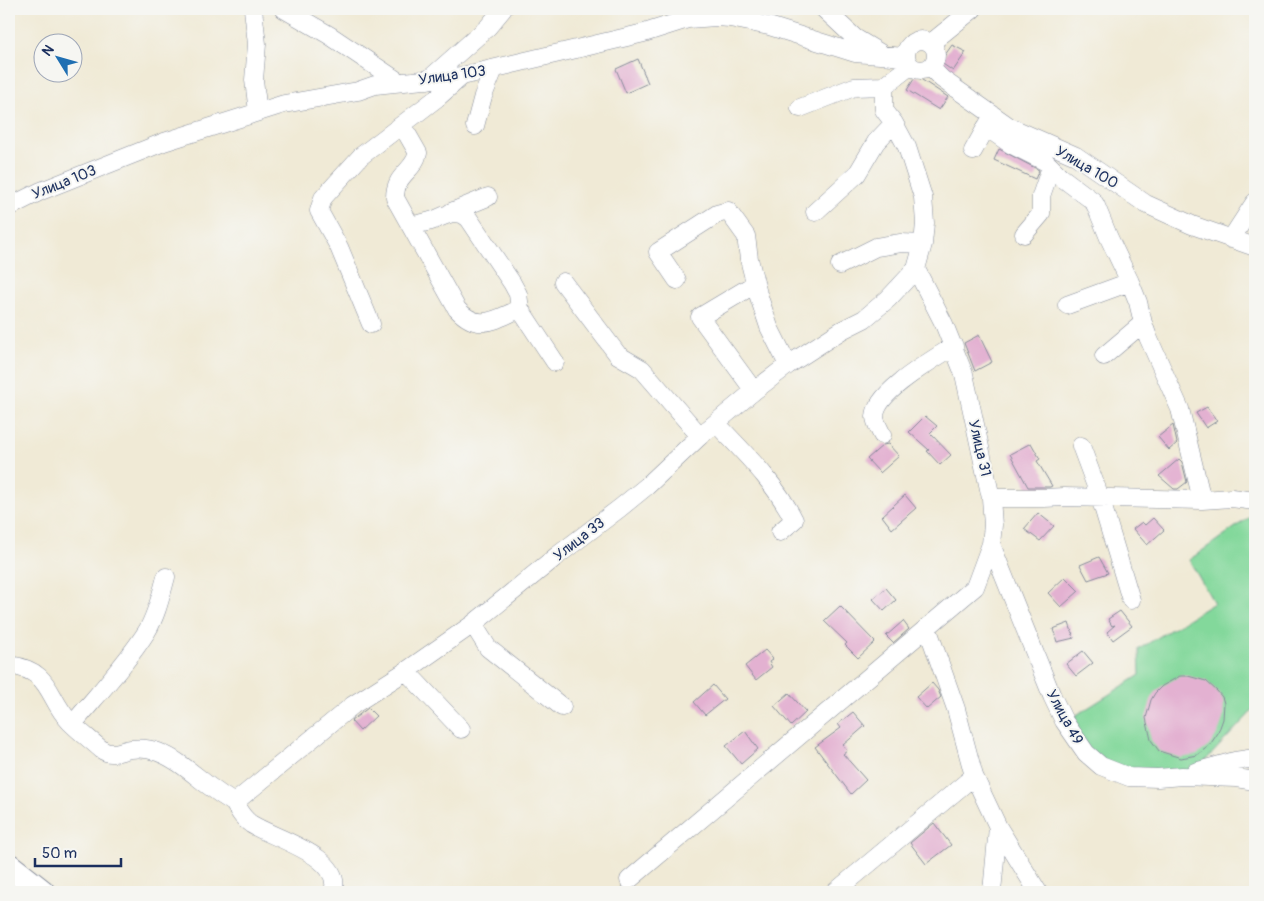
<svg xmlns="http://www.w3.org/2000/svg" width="1264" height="901" font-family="Pangolin,sans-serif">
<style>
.green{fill:#83d89b;stroke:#4f847c}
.building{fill:#e3b1d1}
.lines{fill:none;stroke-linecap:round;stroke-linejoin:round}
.minor-casing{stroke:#868c9a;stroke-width:19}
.highway-casing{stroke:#868c9a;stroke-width:27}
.minor{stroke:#fff;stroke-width:18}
.highway{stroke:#fff;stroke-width:25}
.labels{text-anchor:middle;stroke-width:4;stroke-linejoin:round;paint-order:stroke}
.street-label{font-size:15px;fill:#1b2f5e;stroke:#f6f6f2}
</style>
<rect width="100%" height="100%" fill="#f6f6f2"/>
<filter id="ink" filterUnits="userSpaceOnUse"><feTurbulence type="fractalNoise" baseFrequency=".02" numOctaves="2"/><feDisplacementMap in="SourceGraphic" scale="10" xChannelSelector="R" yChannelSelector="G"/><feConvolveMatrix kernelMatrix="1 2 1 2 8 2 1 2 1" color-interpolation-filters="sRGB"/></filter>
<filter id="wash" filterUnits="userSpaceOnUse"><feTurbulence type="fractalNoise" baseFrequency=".0096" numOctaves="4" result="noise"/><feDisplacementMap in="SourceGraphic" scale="20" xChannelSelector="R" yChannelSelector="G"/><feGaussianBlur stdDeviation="1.12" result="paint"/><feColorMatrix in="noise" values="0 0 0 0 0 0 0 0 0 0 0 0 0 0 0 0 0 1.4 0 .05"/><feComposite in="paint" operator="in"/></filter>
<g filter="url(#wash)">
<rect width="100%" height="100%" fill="#f0ead6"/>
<path class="green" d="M1254,514H1255V708L1205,761L1201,785L1141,778L1086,753L1067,721L1140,675L1139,649L1214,603L1189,560Z"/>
<g id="blocks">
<path class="building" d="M952,45L966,52L953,71L940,62Z
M638,59L648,83L626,93L616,69Z
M916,76L948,97L939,110L907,90Z
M999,149L1039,170L1035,179L994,160Z
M979,335L992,362L975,371L964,343Z
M1207,407L1217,421L1206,428L1196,413Z
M925,416L937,426L930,433L951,455L940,465L927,451L929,450L909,432Z
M1173,425L1177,443L1169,450L1158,437Z
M1031,443L1040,459L1037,461L1052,486L1050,487H1028L1010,454Z
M888,444L899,456L880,473L867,459L883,445Z
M1179,459L1182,462L1187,482L1178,489H1174L1159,476Z
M905,495L916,508L892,529L882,516Z
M1038,513L1054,526L1040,541L1024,529Z
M1153,518L1164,530L1147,545L1133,529L1142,522L1145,525Z
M1099,557L1108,573L1088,580L1080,565Z
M1065,577L1079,591L1061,607L1048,593Z
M886,588L896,600L884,611L873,599Z
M840,606L875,642L858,658L845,645L847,643L824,621Z
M1120,611L1132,626L1113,640L1107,632L1115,625L1112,626L1108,619Z
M903,621L909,629L893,643L886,636Z
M1069,623L1074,638L1057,642L1053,629Z
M765,650L773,659L769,662L772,667L756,680L745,666Z
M1083,651L1093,663L1076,676L1066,664Z
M1180,676H1188L1206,681L1217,691L1222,697L1224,703L1223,719L1218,733L1209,746L1197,755L1181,758L1159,751L1151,740L1146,718L1151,700L1155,693L1162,686Z
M932,683L938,690L941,697L927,709L916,697Z
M713,685L725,699L705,715L694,702Z
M789,693L806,712L791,726L774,706Z
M368,708L376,716L360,731L351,721Z
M853,712L865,726L843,745L847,751L843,754L866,780L851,794L815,747L841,728L838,724Z
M745,731L758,749L741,764L726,746Z
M934,823L951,845L926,864L910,843Z"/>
</g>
</g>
<g filter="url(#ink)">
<use href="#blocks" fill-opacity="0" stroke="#868c9a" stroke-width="1"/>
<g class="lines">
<g class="minor-casing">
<path id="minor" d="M253,9L257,44L254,80L258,112
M284,9L329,35L399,82
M824,9L855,38L880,53
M906 55a15 15 0 1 1 30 0a15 15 0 1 1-30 0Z
M931,43L973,9
M930,67L942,79L1010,127L1076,156L1146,204L1192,225L1255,247
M428,80L488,27L503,9
M800,108L854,87L884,86
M402,125L418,153C413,173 395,173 395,198L457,309C479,333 495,319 520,309
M475,126L483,96L494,69
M986,127L1012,145L1046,162L1061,177L1093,201L1096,206L1109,238L1130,282L1138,302L1143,323L1148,337L1180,409L1202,500
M973,151L992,117
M9,207L41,191L164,142L284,104L358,91L375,85L462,76L644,33L688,19L716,17L730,18L769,26L855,53L905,57
M451,212L488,197
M815,212L857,174L876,142L894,123
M411,226C417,224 424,223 431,221C445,216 457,207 469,219L512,283L518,294L520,309L555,362
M1024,234L1041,214V196L1051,167
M1231,239L1255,202
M840,265L876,247L901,243L923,244
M677,280L658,252L717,214L728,211L746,236L749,259L758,294L769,327L788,365
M563,282L618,355L642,369L700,436
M1067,305L1130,282
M371,324L339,247L319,211L323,198L361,156L437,98L462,76
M1104,356L1143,323
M754,391L700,317L755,284
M716,423C745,454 775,482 794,520L780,532
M882,435C880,430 875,422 875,417C875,392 934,359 954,346
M1081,446L1100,497L1131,600
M991,498H1044L1064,497L1202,500L1232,498L1255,501
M991,544L1052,696L1064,721L1086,753L1101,766L1129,777L1158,778L1182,776L1236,778L1255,781
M473,624L488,648L562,707
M927,627L956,709L974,776L998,827L1038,892
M9,665C53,671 46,697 70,722C80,732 92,741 102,750C112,757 121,750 131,749C140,748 150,749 158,752C177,759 193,774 209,786C217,792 226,798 234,803
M406,671L461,729
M73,724C97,695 127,663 147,631C157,614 161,595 166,577
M1195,772L1235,761L1255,758
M234,803L353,705L406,671L473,624L558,555L620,508L647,486L700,436L754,391L788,365L842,330L864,319L888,299L916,269
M234,803C239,811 243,819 251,824C272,838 345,856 333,892
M629,880L975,587L991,544L993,525L991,498L964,374L944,324L916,269L923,244L925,223L923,197L907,147L894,123L884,110V86L910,66
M835,892L974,776
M992,892L998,827"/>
</g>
<g class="highway-casing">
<path id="highway" d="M9,866L42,892"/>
</g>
<use href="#minor" class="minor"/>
<use href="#highway" class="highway"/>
</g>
</g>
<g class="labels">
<g class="street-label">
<text transform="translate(452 75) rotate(-8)" y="5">Улица 103</text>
<text transform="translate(1087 167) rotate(30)" y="5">Улица 100</text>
<text transform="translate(64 182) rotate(-22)" y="5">Улица 103</text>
<text transform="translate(980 448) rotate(77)" y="5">Улица 31</text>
<text transform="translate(579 539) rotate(-38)" y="5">Улица 33</text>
<text transform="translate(1065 717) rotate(61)" y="5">Улица 49</text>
</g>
</g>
<rect width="1264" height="901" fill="none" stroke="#f6f6f2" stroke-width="30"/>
<g transform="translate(58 58) rotate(307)"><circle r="24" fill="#f6f6f2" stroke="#9ea6b7"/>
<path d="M0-4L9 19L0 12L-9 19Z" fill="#1f6fb2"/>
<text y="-8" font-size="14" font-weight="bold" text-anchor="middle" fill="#1b2f5e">N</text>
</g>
<path d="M35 858v8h86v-8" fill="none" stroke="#1b2f5e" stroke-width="2.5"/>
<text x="42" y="858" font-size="15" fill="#1b2f5e" stroke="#f6f6f2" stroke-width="4" paint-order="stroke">50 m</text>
</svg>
